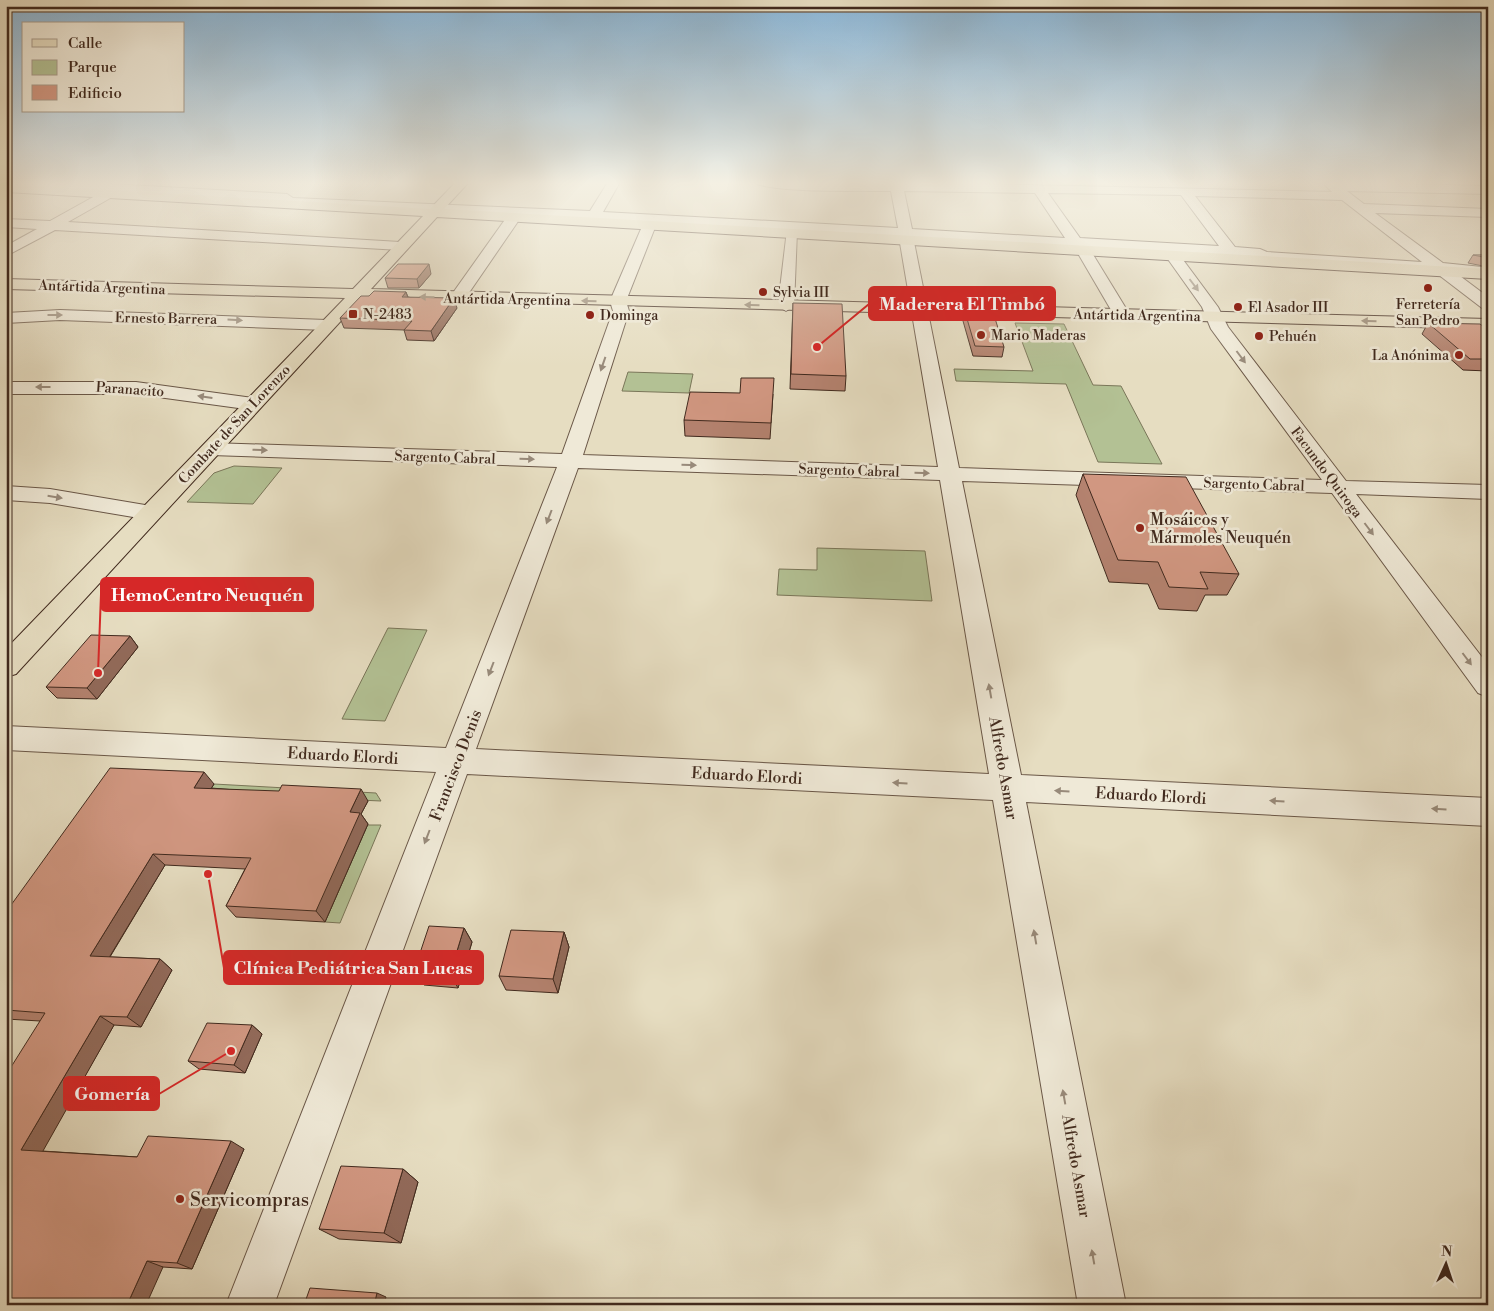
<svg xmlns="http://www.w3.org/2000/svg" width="1494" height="1311" font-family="'Libre Bodoni',serif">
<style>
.green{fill:#b3c194;stroke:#7a7659}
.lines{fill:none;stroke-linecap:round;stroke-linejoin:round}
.minor-casing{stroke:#6a5747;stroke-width:2}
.major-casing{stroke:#412a1e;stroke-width:2}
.minor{fill:#efe9d7;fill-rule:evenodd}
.major{fill:#e6ddc1;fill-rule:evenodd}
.wall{fill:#b4826f;stroke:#412a1e}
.shaded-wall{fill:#926a5a;stroke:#412a1e}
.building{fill:#d19781;stroke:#412a1e}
.oneway{fill:#988a7a}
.oneway2{fill:#948470}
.poi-dot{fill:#8f2418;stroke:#efe9d7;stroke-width:2}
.labels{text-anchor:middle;stroke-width:5;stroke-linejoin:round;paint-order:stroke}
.far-street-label{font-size:14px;fill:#412a1e;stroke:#efe9d7}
.far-poi-label{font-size:14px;fill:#412a1e;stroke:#efe9d7;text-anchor:start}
.poi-label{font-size:16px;fill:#412a1e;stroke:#efe9d7;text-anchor:start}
.street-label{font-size:16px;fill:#412a1e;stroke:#efe9d7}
.near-poi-label{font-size:19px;fill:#412a1e;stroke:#efe9d7;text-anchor:start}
.leader{fill:none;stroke:#d62828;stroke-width:2}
.callout-dot{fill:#d62828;stroke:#efe9d7;stroke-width:2}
.callout{fill:#d62828;stroke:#d62828;stroke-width:2}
.callout-label{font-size:18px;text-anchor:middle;font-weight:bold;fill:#fff}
</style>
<rect width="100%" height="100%" fill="#e6ddc1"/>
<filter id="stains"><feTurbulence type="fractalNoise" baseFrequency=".004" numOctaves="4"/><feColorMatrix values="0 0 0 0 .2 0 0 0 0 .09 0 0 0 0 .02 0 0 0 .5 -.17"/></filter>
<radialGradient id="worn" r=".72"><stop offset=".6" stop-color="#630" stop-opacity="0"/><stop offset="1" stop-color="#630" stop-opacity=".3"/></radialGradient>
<path class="green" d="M1015,323L1064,324L1093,385L1121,386L1162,464L1098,462L1066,384L956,381L954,369L1033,371Z
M628,372L693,374L689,393L622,391Z
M234,466L282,468L253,504L187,502L214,473Z
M817,548L925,551L932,601L777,595L779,569L817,570Z
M388,628L427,630L385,721L342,719Z
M214,784L376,793L381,801L291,797L204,800Z
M367,825H381L340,923L325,922Z"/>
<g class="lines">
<g class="minor-casing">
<path id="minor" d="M6,182H76L287,194L293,198L590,211L608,182H620L603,212L898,228L891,191C870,191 765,193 754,182H902L1332,192L1325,185L1327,182L1488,186V194L1347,191L1364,204L1488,209V217L1375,213L1443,263L1482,267L1485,270L1477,275L1456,273L1488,297V310L1482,308L1435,272L1241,259L1234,256L1178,253L1218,307L1228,327L1346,481L1488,485V499L1356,494L1488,665V697L1478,693L1332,493L962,481L1021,775L1488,798V826L1026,802L1126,1305H1078L993,800L467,774L274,1305H226L436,772L6,750V726L446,748L557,467L211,455L204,453L201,449L204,445L211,443L562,454L613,311L610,301L644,222L519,215L521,217L464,300L458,302L450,297L509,214L475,212L469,215L267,204L261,200L121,192L68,222L400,242L407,246L400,250L55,230L6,256V246L37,229L6,227V219L50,221L104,191L6,186ZM904,191L1035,193L1065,238L912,229ZM1048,193L1181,195L1219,246L1080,238ZM1195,196L1342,200L1422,262L1267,252L1260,249L1235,247ZM654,223L787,230L778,306L786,311L794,306L797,231L899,237L938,467L583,455L629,311L626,301L656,225ZM913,237L1078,247L1076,250L1114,315L1116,319H1128L1130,315L1089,248L1167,252L1165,255L1202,307L1211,329L1322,480L959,468ZM578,468L940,480L989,774L476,749Z
M60,310L326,320L332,321L334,325L332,329L326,330L60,320L6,323V313Z
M6,382H136L253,398L260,400L263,404L260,408L253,410L136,394H6Z
M6,486L50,489L151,506L159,508L162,513L159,518L151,520L50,503L6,500Z"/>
</g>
<g class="major-casing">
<path id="major" d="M456,182H469L444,209L1488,269V279L437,217L371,289L1488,319V329L362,298L16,674L6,677V649L345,298L6,289V279L353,289L423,216L6,192V184L430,209Z"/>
</g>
<use href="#minor" class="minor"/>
<use href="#major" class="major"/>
</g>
<path class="wall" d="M1473,255H1488V267L1468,263Z
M431,274L419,288H388L385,278Z
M406,292L408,297L457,308L434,341L407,340L404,330L344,328L340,318L369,296Z
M793,303L846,376L845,391L790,389Z
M965,312L1004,347L1002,357L973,356L963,321Z
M1428,323L1488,330V371L1463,370L1422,334Z
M773,394L770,439L685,436L684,420Z
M1083,474L1239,574L1227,595H1205L1197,611L1159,609L1148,584L1109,582L1076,495Z
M130,636L138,647L97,699L57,698L46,687Z
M214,784L211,788L368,801L361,814L368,824L325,922L236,917L226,906L245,869L165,865L110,957L160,959L172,970L141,1027L114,1025L42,1151L137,1157L244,1149L192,1269L163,1267L6,1305L40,1021L6,1019V912Z
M464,928L472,942L458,988L424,985L414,971Z
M564,932L569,947L558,993L506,990L499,976Z
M252,1025L262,1034L245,1073L199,1069L188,1061Z
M403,1169L418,1182L401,1243L339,1239L319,1229Z"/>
<path class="shaded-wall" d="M429,264L431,274L419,288L417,279Z
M406,292L409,301L402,297Z
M454,298L457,308L434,341L431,331Z
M130,636L138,647L97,699L87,688Z
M204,772L214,784L204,800L194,788Z
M361,789L368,801L361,814L368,824L325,922L316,911L350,812Z
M153,854L165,865L104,966L90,956Z
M464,928L472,942L458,988L450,974Z
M564,932L569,947L558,993L553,979Z
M160,959L172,970L141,1027L127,1017Z
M100,1016L114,1025L39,1158L21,1150Z
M252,1025L262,1034L245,1073L234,1065Z
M231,1141L244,1149L192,1269L177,1263Z
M403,1169L418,1182L401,1243L384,1233Z
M147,1261L163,1267L146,1305H127Z
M377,1293L386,1297L384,1305H374Z"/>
<path class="building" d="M1473,255H1488V258Z
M398,264H429L417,279L385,278Z
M374,291L406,292L402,297L454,298L431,331L404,330L412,321L340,318L361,296H369Z
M793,303L842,304L846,376L791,374Z
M965,312H993L1004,347L975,346Z
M1428,323L1480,324L1488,330V359H1470Z
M741,378H774L771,423L684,420L690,392L740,393Z
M1083,474L1186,477L1239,574L1200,572L1208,589L1169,587L1158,562L1118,560Z
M91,635L130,636L87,688L46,687Z
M110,768L204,772L194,788L279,791L282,785L361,789L350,812L360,813L316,911L226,906L251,858L153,854L90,956L160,959L127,1017L100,1016L21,1150L137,1157L148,1136L231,1141L177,1263L147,1261L127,1305H6V1075L45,1013L6,1010V912Z
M429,926L464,928L450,974L414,971Z
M511,930L564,932L553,979L499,976Z
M207,1023L252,1025L234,1065L188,1061Z
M341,1166L403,1169L384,1233L319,1229Z
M310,1288L377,1293L374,1305H304Z"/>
<defs><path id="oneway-solid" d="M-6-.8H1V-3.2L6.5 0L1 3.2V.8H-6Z" transform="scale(1.25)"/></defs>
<g class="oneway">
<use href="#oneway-solid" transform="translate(1194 285) rotate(53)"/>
<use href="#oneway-solid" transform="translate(55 315)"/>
<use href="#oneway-solid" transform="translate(235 320) rotate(3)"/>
<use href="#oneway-solid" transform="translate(1241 357) rotate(53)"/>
<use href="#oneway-solid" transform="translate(603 364) rotate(109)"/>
<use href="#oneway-solid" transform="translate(43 387) rotate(180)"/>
<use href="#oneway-solid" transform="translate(205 397) rotate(-172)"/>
<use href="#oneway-solid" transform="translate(260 450) rotate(2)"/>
<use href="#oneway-solid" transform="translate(527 459) rotate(2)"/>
<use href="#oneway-solid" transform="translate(689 465) rotate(2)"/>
<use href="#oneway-solid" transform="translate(922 473) rotate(2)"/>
<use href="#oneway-solid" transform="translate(55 497) rotate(9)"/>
<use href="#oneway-solid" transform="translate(549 517) rotate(111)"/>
<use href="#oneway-solid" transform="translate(1369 529) rotate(53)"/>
<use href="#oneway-solid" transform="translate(1467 659) rotate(53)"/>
<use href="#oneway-solid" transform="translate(491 669) rotate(111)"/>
<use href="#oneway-solid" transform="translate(990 691) rotate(-100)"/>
<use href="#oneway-solid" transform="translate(900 783) rotate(-177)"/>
<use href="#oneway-solid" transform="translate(1062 791) rotate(-177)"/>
<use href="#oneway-solid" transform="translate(1277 801) rotate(-177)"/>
<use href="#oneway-solid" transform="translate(1439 809) rotate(-177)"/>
<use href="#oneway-solid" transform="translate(427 837) rotate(111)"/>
<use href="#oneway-solid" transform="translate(1035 937) rotate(-100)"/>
<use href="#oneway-solid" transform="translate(1064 1097) rotate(-100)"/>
<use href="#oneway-solid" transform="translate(1093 1257) rotate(-100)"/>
</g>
<g class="oneway2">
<use href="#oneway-solid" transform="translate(427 297) rotate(-178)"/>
<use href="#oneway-solid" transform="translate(589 301) rotate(-179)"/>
<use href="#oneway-solid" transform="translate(752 305) rotate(-178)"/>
<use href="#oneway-solid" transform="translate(1369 321) rotate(-178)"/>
</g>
<linearGradient id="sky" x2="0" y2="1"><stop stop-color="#89b6d8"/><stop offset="0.5" stop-color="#f4f0e3"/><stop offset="1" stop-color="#f4f0e3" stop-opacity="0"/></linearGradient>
<rect width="1494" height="366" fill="url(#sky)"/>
<g class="poi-dot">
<circle cx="1428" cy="288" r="5"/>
<circle cx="763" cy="292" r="5"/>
<circle cx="1238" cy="307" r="5"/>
<rect x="348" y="309" width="10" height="10" rx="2.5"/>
<circle cx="590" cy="315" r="5"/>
<circle cx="981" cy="335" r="5"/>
<circle cx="1259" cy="336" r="5"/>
<circle cx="1459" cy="355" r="5"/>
<circle cx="1140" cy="528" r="5"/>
<circle cx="180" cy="1199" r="5"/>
</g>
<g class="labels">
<g class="far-street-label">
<text transform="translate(102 287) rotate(2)" y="5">Antártida Argentina</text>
<text transform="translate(507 299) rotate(1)" y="5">Antártida Argentina</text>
<text transform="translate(1137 315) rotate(1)" y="5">Antártida Argentina</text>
<text transform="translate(166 318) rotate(1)" y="5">Ernesto Barrera</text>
<text transform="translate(130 389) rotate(4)" y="5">Paranacito</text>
<text transform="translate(234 424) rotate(-47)" y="5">Combate de San Lorenzo</text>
<text transform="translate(445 457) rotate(2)" y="5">Sargento Cabral</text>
<text transform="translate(849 470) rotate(2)" y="5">Sargento Cabral</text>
<text transform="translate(1327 472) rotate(53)" y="5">Facundo Quiroga</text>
<text transform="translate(1254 484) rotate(2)" y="5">Sargento Cabral</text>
</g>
<g class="far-poi-label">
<text x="773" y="297">Sylvia III</text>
<text x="1428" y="309" text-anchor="middle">Ferretería<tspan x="1428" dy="16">San Pedro</tspan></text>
<text x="1248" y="312">El Asador III</text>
<text x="363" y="319">N-2483</text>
<text x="600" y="320">Dominga</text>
<text x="991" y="340">Mario Maderas</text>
<text x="1269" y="341">Pehuén</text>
<text x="1449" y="360" text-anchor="end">La Anónima</text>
</g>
<g class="poi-label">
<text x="1150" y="525">Mosáicos y<tspan x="1150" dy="18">Mármoles Neuquén</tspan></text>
</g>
<g class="street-label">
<text transform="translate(343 755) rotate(3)" y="6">Eduardo Elordi</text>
<text transform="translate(455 765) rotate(-69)" y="6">Francisco Denis</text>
<text transform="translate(1004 768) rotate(80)" y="6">Alfredo Asmar</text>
<text transform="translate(747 775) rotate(3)" y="6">Eduardo Elordi</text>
<text transform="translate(1151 795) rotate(3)" y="6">Eduardo Elordi</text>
<text transform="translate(1077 1166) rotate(80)" y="6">Alfredo Asmar</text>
</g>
<g class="near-poi-label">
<text x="190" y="1206">Servicompras</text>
</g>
</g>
<path class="leader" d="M817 347L869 304M98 673L101 594M208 874L224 968M231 1051L159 1094"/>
<g class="callout-dot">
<circle cx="817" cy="347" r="5"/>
<circle cx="98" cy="673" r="5"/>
<circle cx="208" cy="874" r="5"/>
<circle cx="231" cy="1051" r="5"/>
</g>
<g class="callout">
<rect x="869" y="287" width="186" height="33" rx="5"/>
<rect x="101" y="578" width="212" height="33" rx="5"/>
<rect x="224" y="951" width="259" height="33" rx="5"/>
<rect x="64" y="1077" width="95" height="33" rx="5"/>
</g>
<g class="callout-label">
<text x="962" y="310">Maderera El Timbó</text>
<text x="207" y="601">HemoCentro Neuquén</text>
<text x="353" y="974">Clínica Pediátrica San Lucas</text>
<text x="112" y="1100">Gomería</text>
</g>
<rect width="1494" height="1311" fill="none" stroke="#e6ddc1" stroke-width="25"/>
<rect x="8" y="8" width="1479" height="1296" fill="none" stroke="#412a1e" stroke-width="2.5"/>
<rect x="12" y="12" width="1469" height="1286" fill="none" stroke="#412a1e"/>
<rect x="22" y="22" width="162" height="90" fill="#efe9d7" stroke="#a99d8d"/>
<rect x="32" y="39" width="25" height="8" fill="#e6ddc1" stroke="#a99d8d"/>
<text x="68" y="48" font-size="15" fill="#412a1e">Calle</text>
<rect x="32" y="60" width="25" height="15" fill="#b3c194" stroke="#a99d8d"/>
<text x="68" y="72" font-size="15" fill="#412a1e">Parque</text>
<rect x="32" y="85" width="25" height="15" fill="#d19781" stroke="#a99d8d"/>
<text x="68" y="98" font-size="15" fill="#412a1e">Edificio</text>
<g transform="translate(1446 1264) rotate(3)" stroke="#efe9d7" stroke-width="4" paint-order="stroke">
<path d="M0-4L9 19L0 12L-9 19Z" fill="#412a1e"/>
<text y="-8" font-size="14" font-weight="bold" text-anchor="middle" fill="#412a1e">N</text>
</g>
<rect width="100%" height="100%" filter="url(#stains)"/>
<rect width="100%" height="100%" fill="url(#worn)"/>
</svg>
